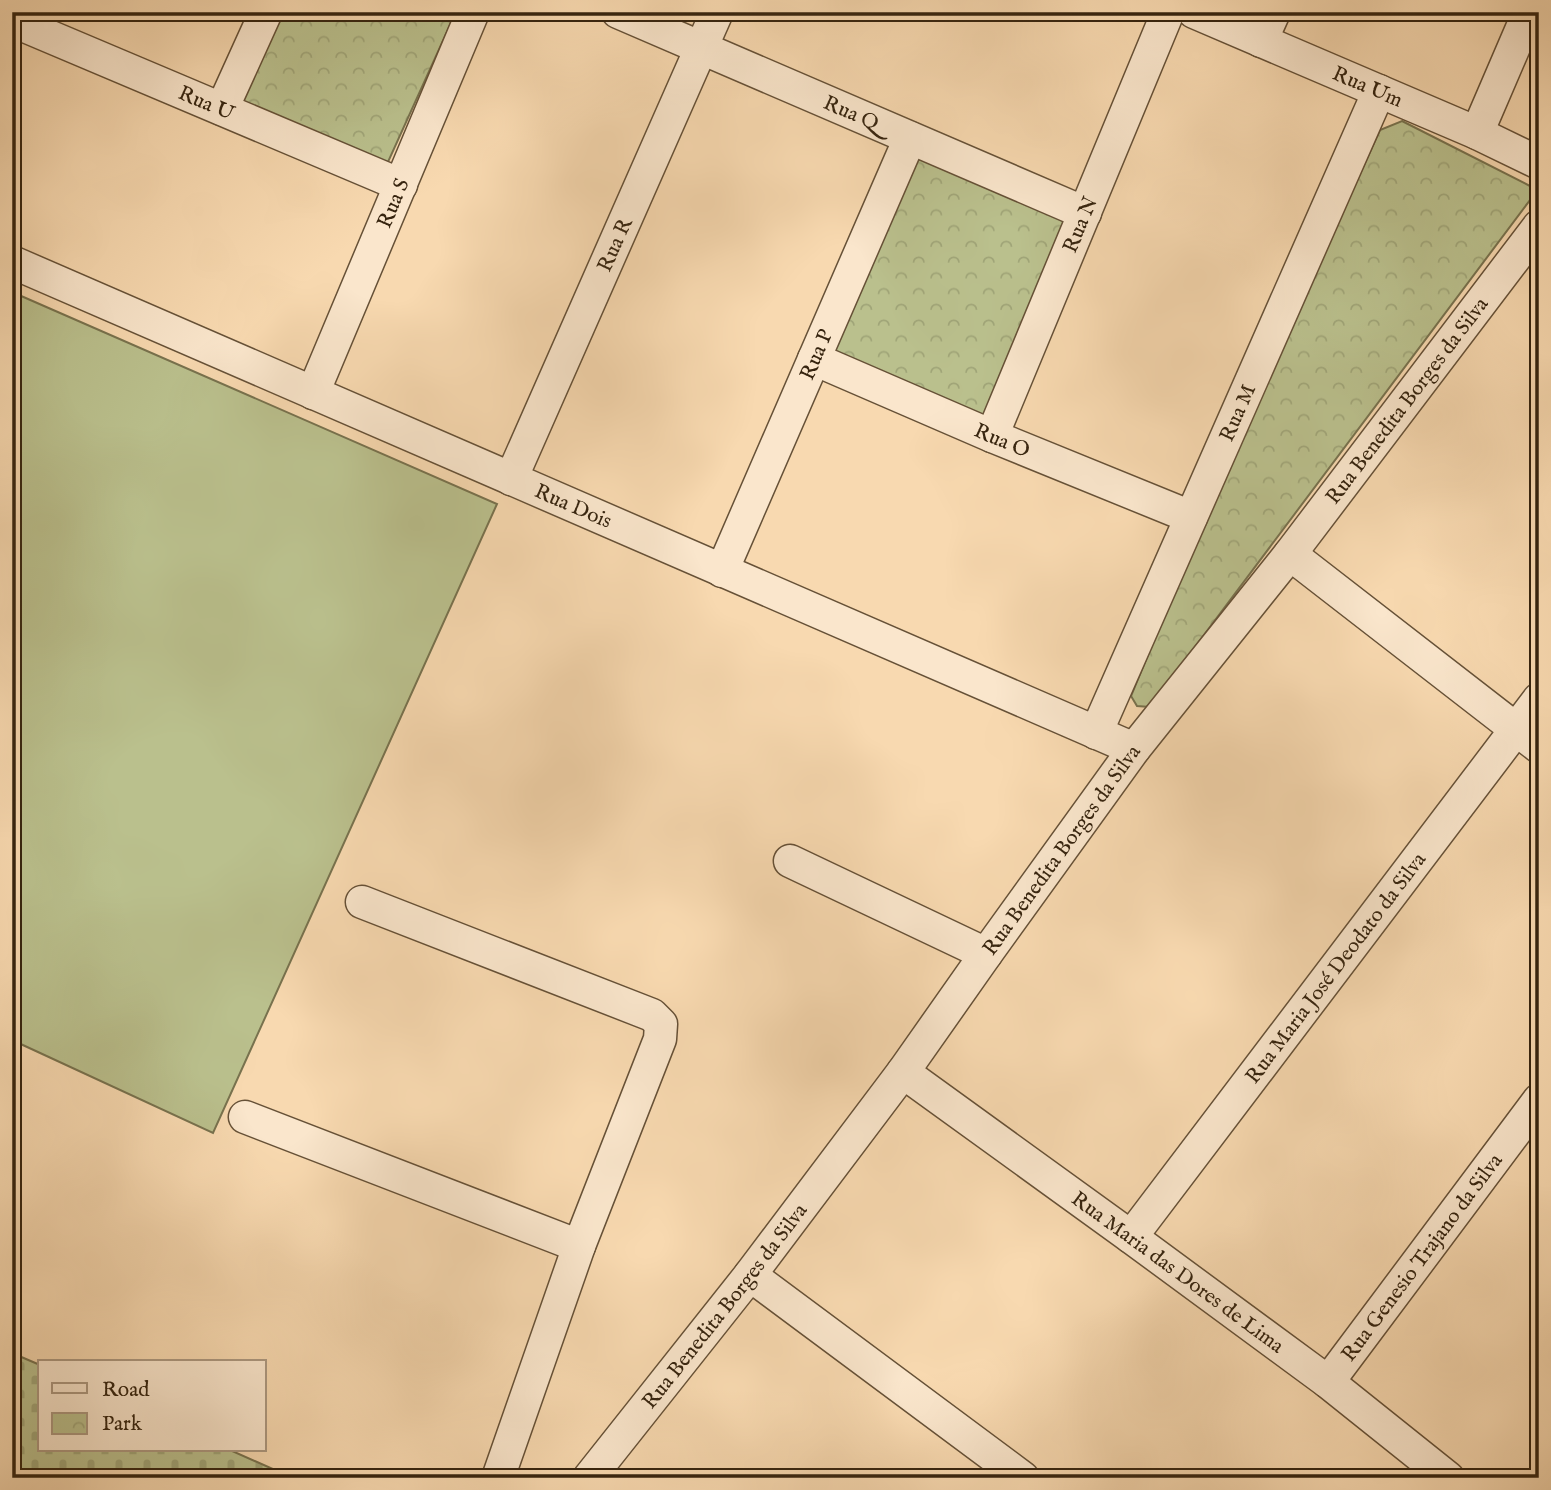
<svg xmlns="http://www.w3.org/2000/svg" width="1551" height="1490" font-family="'IM FELL English',serif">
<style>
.cemetery{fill:url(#cemetery-stones);stroke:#78724e;stroke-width:2}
.park{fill:url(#park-crowns);stroke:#78724e;stroke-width:2}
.pitch{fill:#bac08d;stroke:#78724e;stroke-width:2}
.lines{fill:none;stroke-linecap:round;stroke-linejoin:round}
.minor-casing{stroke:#665137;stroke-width:35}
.minor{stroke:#fae6cc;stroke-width:32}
.labels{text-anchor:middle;stroke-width:5;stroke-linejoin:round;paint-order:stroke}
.street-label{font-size:21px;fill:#36240f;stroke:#fae6cc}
</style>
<defs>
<pattern id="cemetery-stones" width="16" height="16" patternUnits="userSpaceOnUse" patternTransform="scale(1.75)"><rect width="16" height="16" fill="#bac08d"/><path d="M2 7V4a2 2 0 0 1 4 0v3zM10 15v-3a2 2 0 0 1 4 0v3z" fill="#a0a578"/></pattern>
<pattern id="park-crowns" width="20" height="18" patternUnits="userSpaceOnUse" patternTransform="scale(1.75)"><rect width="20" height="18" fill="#bac08d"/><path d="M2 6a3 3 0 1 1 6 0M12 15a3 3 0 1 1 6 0" fill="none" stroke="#a0a578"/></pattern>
</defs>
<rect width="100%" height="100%" fill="#f8d9b0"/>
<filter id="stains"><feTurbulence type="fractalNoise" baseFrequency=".00286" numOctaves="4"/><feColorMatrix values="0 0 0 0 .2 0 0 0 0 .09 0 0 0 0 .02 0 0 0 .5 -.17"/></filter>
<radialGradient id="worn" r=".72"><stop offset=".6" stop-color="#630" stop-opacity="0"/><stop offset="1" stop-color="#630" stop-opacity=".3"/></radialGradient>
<path class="cemetery" d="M12,1353L40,1365V1450H230L293,1478H12Z"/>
<path class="park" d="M275,12H456L388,162L380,164L243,103L237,95Z
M1402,121L1530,186L1533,196L1150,707L1137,706L1131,696L1225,468L1380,130Z
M922,159L1065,221L984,417L830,356L909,162Z"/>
<path class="pitch" d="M12,292L497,504L213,1133L12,1040Z"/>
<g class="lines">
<g class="minor-casing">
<g id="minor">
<path id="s1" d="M618,12L1085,213"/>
<path id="s2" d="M1194,12L1477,133L1539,163"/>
<path id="s3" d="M13,21L401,185"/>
<path d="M1261,41L1274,12"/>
<path d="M222,109L266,12"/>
<path d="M1477,133L1529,12"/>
<path id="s4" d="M12,262L1134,749"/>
<path id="s5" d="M814,359L992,436L1191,517"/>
<path id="s6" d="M313,393L473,12"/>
<path id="s7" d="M992,436L1168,12"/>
<path id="s8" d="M511,479L717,12"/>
<path d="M1290,554L1539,747"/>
<path id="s9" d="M722,571L910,138"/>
<path id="s10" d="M1096,733L1379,91"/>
<path d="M790,861L986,954"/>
<path d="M362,902L652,1015L661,1024L660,1039L579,1246L498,1478"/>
<path id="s11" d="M903,1072L1131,1237L1328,1382L1448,1478"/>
<path d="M245,1117L579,1246"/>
<path id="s12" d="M1131,1237L1539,699"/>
<path d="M750,1275L1023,1478"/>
<path id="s13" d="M1328,1382L1539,1100"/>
<path id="s14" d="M589,1478L750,1275L903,1072L986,954L1134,749L1290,554L1539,226"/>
</g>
</g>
<use href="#minor" class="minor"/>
</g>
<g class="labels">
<g class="street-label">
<text dy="7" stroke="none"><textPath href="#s2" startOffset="189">Rua Um</textPath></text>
<text dy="7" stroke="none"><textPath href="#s3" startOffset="210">Rua U</textPath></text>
<text dy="7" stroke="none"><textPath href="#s1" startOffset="254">Rua Q</textPath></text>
<text dy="7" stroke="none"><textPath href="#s6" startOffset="206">Rua S</textPath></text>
<text dy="7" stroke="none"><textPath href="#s7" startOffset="229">Rua N</textPath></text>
<text dy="7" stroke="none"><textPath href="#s8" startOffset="256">Rua R</textPath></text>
<text dy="7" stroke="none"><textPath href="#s9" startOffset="236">Rua P</textPath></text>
<text dy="7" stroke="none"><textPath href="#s14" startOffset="1353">Rua Benedita Borges da Silva</textPath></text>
<text dy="7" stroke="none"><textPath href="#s10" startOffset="350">Rua M</textPath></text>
<text dy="7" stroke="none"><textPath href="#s5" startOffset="205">Rua O</textPath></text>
<text dy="7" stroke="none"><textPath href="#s4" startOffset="612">Rua Dois</textPath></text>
<text dy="7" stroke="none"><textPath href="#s14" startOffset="786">Rua Benedita Borges da Silva</textPath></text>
<text dy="7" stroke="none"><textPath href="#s12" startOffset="338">Rua Maria José Deodato da Silva</textPath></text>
<text dy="7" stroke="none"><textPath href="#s13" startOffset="156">Rua Genesio Trajano da Silva</textPath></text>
<text dy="7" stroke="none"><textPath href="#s11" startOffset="340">Rua Maria das Dores de Lima</textPath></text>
<text dy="7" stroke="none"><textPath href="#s14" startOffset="219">Rua Benedita Borges da Silva</textPath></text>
</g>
</g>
<rect width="1551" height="1490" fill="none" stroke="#f8d9b0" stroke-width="42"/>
<rect x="14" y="14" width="1523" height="1462" fill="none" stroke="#36240f" stroke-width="3.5"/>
<rect x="21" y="21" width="1509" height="1448" fill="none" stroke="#36240f" stroke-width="2"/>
<rect x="38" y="1360" width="228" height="91" fill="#fae6cc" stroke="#ac9880" stroke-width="2"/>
<rect x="52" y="1383" width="35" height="10" fill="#fae6cc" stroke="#ac9880" stroke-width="2"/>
<text x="102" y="1396" font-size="21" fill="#36240f">Road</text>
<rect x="52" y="1413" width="35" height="21" fill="url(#park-crowns)" stroke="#ac9880" stroke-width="2"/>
<text x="102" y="1430" font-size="21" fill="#36240f">Park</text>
<rect width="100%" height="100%" filter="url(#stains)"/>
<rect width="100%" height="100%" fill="url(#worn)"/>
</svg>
